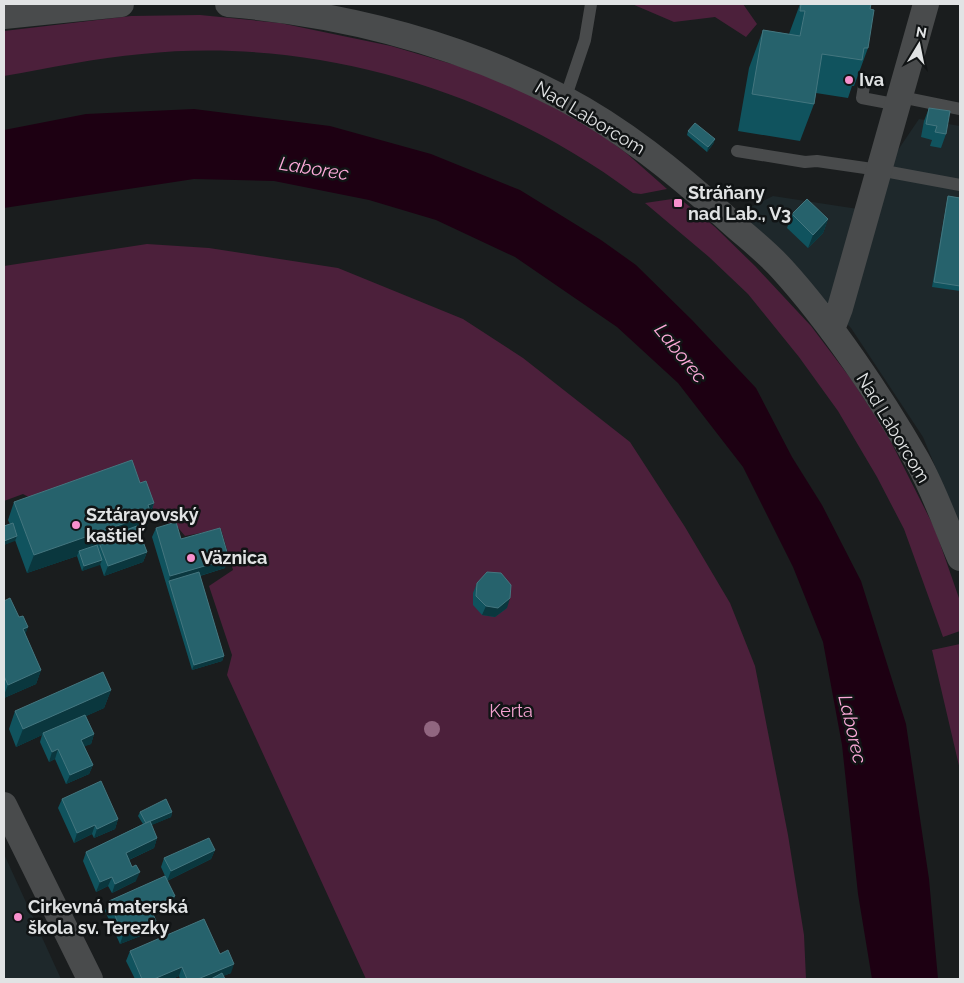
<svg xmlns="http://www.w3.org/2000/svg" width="964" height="983" font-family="Raleway,sans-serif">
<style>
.built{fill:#1e282b}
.green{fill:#4c203b}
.water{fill:#1d0012}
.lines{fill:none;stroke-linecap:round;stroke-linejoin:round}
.lane{stroke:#494b4c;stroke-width:12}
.street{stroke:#494b4c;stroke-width:26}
.tree{fill:#916680}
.wall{fill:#10535e}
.shaded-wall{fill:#0a373e}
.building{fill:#26626c;stroke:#44767f}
.poi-dot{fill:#f790cd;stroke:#111415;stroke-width:2}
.labels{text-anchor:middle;stroke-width:5;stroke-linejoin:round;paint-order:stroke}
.poi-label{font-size:18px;font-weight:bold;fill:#e1e3e4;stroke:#111415;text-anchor:start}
.street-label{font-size:18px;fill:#e1e3e4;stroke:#111415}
.park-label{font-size:18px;fill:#f3a2d0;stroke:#111415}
.water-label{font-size:19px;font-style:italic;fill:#fcaad9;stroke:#111415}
</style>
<rect width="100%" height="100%" fill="#1a1d1e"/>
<path class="built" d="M919,119L960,126V527L923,437L851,328L741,212L773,196L858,209Z
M4,854L61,979H4Z"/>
<path class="green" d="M632,4H743L757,24L746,37L715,17L674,22Z
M200,15L280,23L391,46L496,77L583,122L625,152L667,189L641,194L633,193C495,90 314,36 142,54C96,58 50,68 4,76V31L131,16Z
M679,198L715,227L755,266L811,326L851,379L887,434L935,529L960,601V631L943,637L904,529L877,477L838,411L799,357L748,294L709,257L645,203Z
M147,244L209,248L338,268L463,319L523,358L630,442L685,527L730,603L755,666L788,835L804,935L806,979H366L227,675L232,655L209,586L233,570L221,529L185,536L175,524L160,521L131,468L38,502L23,494L4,501V266Z
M960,644V770L932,650Z"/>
<path class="water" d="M194,109L330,126L431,154L520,190L601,240L636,265L692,320L756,388L792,457L822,505L861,581L906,724L929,879L938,979H872L858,894L842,745L823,642L793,567L743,467L678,383L617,327L515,257L436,220L369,200L274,181L194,179L4,208V130L86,114Z"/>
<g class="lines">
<path class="lane" d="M865,80L862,98L899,105
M901,97L960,109
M565,99L585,40L591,4
M737,151L805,162L817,161L879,170L960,185"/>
<path class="street" d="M228,4C344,14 460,44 563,98C622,129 675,172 724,216C743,234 765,250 782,269C831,323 880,396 917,460C934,490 946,525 960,558
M4,16L121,4
M832,329L840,308L926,4
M4,805L90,979"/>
</g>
<circle class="tree" cx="432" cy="729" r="8"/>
<path class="wall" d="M800,4H871L868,48L854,86H852L848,98L816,93L814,104L800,141L738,131L749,68L763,30L789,34Z
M929,108L946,134L941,148L930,146L932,140L921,137L924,121Z
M688,131L715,139L713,144L707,152L687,135Z
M948,196L960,198V291L932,287L947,201Z
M792,214L828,219L823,233L808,248L787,228Z
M140,483L154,503L145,532L140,534L147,552L143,562L104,576L100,564L82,571L77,556L27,573L15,540L4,545V526L10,524L8,520L14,502Z
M156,528L225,568L200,576L224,656L222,661L192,670L152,537Z
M477,583L507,608L495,617L482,615L473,605V593Z
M4,601L28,627L25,633L41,670L36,684L4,698Z
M111,690L104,708L86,716L94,734L91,744L84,746L93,765L89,774L66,784L55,759L49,762L40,742L42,735L16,747L9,729L15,711Z
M62,799L118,819L115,829L94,838L92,834L74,843L58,808Z
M140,812H172L171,817L151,825L157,838L154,848L129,860L136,881L112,893L108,886L96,892L83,861L86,852L143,824L138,816Z
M215,850L211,859L167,881L175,896L171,906L153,914L156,921L153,931L120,944L105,911L109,901L165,876L161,867L164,858Z
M130,951L220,954L231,973L223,976L225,979H180L179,976L172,979H135L126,961Z"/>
<path class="shaded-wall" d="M715,139L713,144L707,152L708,147Z
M828,219L823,233L808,248L813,235Z
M154,503L149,515L151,514L145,532L101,547L98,540L95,549L79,551L77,556L27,573L34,555Z
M17,536L15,541L4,545V541Z
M147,552L143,562L104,576L108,566Z
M229,559L225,568L170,585L169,581L170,576Z
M102,560L100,565L82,571L84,566Z
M510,598L507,608L495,617L482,615L486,606Z
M28,627L23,641V629Z
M224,656L222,661L192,670L194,665Z
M41,670L36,684L4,698V695L8,685Z
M111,690L104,708L44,735L43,733L42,735L16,747L23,729Z
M94,734L91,744L78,749L81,740Z
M58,749L55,759L49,762L52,752Z
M93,765L89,774L66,784L70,775Z
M172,812L171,817L145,828L147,823Z
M118,819L115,829L94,838L97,829Z
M95,825L92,834L74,843L77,833Z
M157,838L154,848L122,863L126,853Z
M215,850L211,859L167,881L171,871Z
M140,872L136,881L112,893L115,884Z
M112,877L108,886L96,892L100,882Z
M175,896L171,906L147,916L150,907Z
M156,921L153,931L120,944L123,935Z
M234,964L231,973L216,979H198Z
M182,967L179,976L172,979H154Z"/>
<path class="building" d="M801,4H871L870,9L874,10L868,48H864L862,60L822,54L814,104L752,94L763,30L800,36L805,11H800Z
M929,108L950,111L946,134L935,132L937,126L926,124Z
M695,123L715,139L708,147L688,131Z
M948,196L960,198V286L934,282Z
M807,199L828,219L813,235L792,214Z
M132,460L140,483L146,481L154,503L148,505L151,514L34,555L14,502Z
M176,522L181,539L220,528L229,559L170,576L156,528Z
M13,523L17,536L4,541V526Z
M137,526L147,552L108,566L98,540Z
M97,545L102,560L84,566L79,551Z
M199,572L224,656L194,665L169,581Z
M487,572L501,573L511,585L510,598L498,608L486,606L476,596L477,583Z
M10,598L19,617L23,616L28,627L23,629L41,670L8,685L4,676V601Z
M103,672L111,690L23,729L15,711Z
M85,715L94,734L81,740L93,765L70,775L58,749L52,752L43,733Z
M101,781L118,819L97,829L95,825L77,833L62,799Z
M166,799L172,812L146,823L140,812Z
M150,821L157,838L126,853L132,867L136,865L140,872L115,884L112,877L100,882L86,852Z
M209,838L215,850L171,871L164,858Z
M165,876L175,896L150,907L156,921L123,935L109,901Z
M204,919L220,954L228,950L234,964L198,979H187L182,967L154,979H142L130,951Z
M222,973L225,979H211Z"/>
<g class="poi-dot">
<circle cx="849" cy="80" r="5"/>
<rect x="673" y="198" width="10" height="10" rx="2.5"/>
<circle cx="76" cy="525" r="5"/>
<circle cx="191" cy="558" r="5"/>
<circle cx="18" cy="917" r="5"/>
</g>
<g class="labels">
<g class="poi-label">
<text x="859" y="86">Iva</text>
<text x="688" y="199">Stráňany<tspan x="688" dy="21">nad Lab., V3</tspan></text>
<text x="86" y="521">Sztárayovský<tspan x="86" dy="21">kaštieľ</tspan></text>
<text x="201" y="564">Väznica</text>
<text x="28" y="913">Cirkevná materská<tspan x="28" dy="21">škola sv. Terezky</tspan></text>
</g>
<g class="street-label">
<text transform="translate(590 118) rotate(31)" y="6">Nad Laborcom</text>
<text transform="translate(893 428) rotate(59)" y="6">Nad Laborcom</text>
</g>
<g class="park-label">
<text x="511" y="717">Kerta</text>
</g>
<g class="water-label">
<text transform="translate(314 168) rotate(9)" y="7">Laborec</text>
<text transform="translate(681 353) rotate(51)" y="7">Laborec</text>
<text transform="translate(853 729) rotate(77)" y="7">Laborec</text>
</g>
</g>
<rect width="964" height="983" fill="none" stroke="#e1e3e4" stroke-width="10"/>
<g transform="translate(919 45) rotate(10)" stroke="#111415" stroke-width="4" paint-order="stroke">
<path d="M0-4L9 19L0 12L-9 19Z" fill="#e1e3e4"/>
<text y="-8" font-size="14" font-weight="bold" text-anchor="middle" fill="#e1e3e4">N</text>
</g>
</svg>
